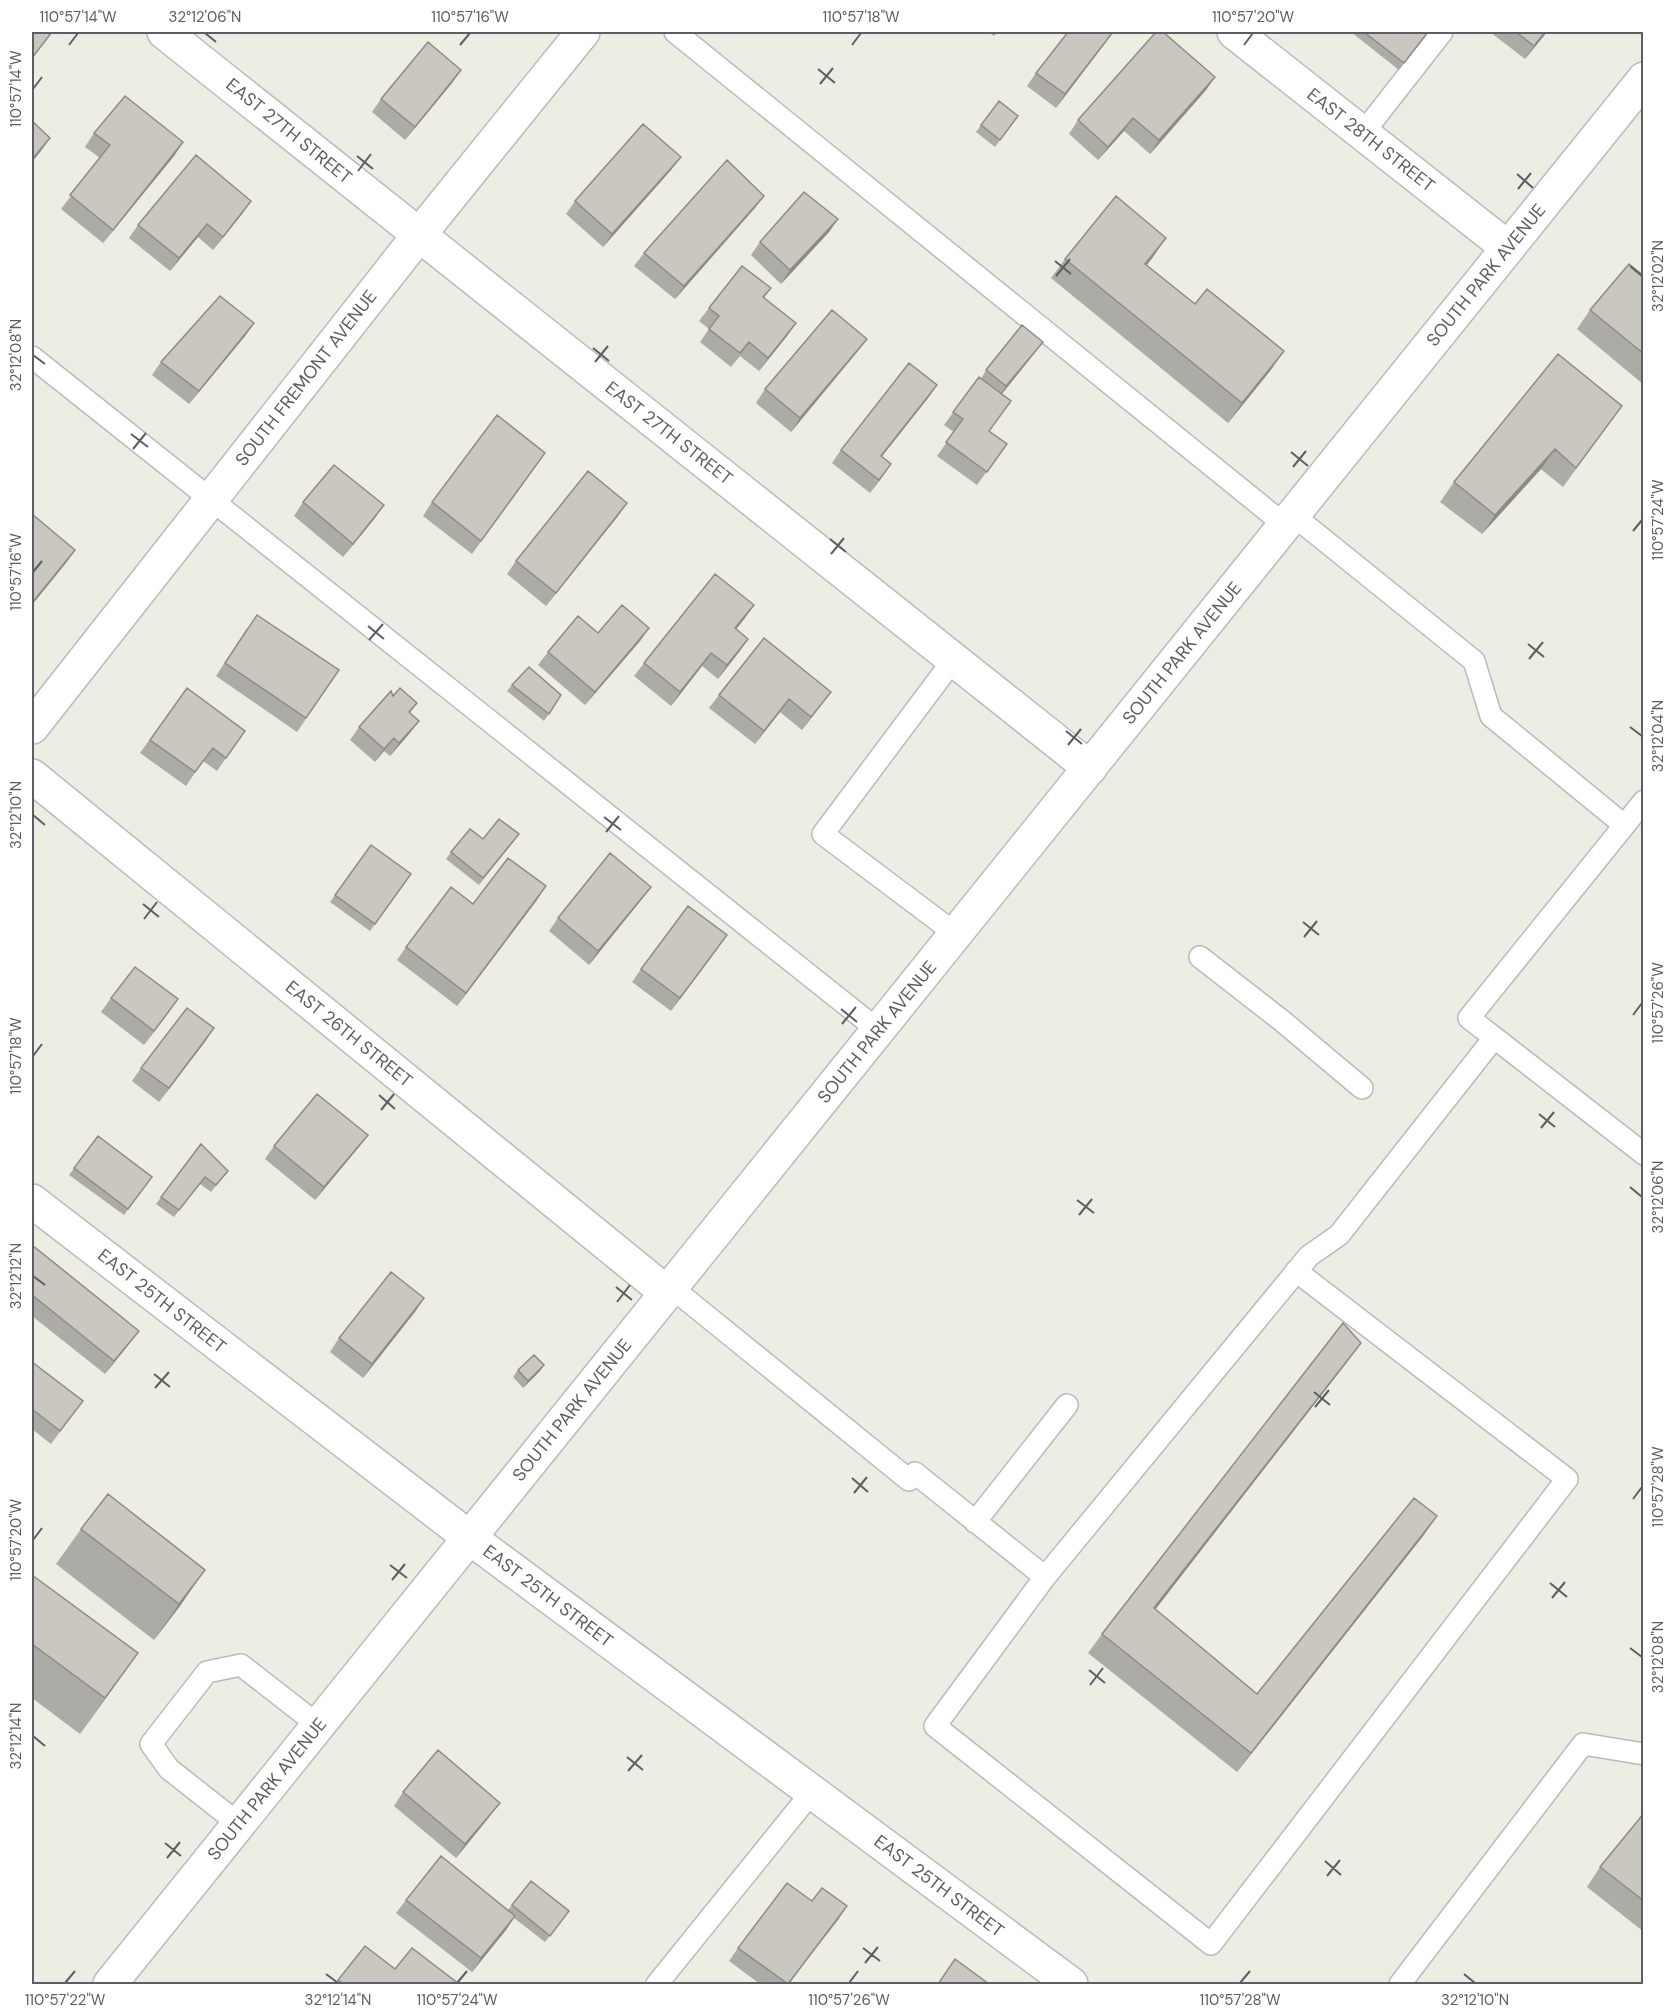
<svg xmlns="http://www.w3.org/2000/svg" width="1675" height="2016" font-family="'DM Sans',sans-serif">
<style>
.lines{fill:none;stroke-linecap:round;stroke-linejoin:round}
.service-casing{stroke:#b8babf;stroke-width:24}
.minor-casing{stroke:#b8babf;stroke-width:36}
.secondary-casing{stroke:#b8bbc1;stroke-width:36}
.service{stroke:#fff;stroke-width:21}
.minor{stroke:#fff;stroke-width:33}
.secondary{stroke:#fff;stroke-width:33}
.wall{fill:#adaba5}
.shaded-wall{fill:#8d8b86}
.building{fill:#c9c7c0;stroke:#8d8b86;stroke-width:1.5}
.ticks{fill:none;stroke:#5b5e64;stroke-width:2}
.labels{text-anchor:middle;stroke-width:6;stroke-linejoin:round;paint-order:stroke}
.street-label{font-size:18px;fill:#5b5e64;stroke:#fff}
.neatline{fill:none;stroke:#5b5e64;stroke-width:2}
.ticks-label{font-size:15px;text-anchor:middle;fill:#5b5e64}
</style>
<rect width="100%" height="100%" fill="#eeede3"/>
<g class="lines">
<g class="service-casing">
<path id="service" d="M675,32L1285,525
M1363,133L1442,32
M32,357L878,1030
M1293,515L1474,661L1491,716L1624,825
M954,659L823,834L956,934
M1644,801L1469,1018L1644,1154
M1200,957L1281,1020L1362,1088
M671,1287L909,1480
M915,1473L1045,1577L1309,1256L1339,1235L1494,1038
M975,1522L1067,1405
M1045,1577L935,1726L1211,1944L1567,1479L1296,1271
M239,1824L169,1769L151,1744L207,1672L241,1665L318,1725
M657,1984L812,1792
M1400,1984L1583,1744L1644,1754"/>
</g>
<g class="minor-casing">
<path id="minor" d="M164,32L1090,768
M1234,32L1508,248
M32,727L419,235L583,32
M32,776L667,1293
M32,1201L470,1538L1071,1984"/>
</g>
<g class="secondary-casing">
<path id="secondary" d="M110,1984L1644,79"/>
</g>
<use href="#service" class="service"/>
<use href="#minor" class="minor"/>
<use href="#secondary" class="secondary"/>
</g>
<path class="wall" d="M988,32H998L994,36Z
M1113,32L1056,108L1027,86L1036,73Z
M1351,32H1429L1399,70Z
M1490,32H1547L1525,59Z
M461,70L452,83L405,140L372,112L381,99Z
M1215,77L1206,90L1150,154L1124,131L1098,160L1069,134L1078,120Z
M1018,116L995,147L976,132L981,125Z
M94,133L183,142L174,156L103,243L61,209L100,158L85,147Z
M681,157L671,170L603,247L566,214L575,201Z
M764,196L754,209L675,299L634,266L644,253Z
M242,214L213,250L198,237L170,271L129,238L138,225Z
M838,219L829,232L781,284L751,255L760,242Z
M1153,257L1147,265L1195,304L1284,351L1270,371L1228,423L1051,278L1065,259Z
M1644,276V385L1577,329L1590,310Z
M771,288L764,298L787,336L759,371L740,356L731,367L700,342L709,329L699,321L709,308Z
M254,323L245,336L189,404L152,375L161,362Z
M1043,342L1033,355L1002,394L989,431L1007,444L977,485L937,456L954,432L944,425L979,377L981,379L986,370Z
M857,352L791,432L756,403L765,389Z
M937,385L928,398L882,456V477L870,493L832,463L841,450Z
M1608,425L1563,487L1541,469L1482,534L1440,502L1454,482Z
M545,453L472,554L423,516L432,502Z
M303,502L375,518L343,557L294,516Z
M618,516L546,606L507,574L516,561Z
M745,618L736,629L748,639L739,652L718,679L702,666L671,706L634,676L644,663Z
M247,628L339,670L297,732L216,676Z
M649,628L640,641L585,705L538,665L548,652L598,633Z
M512,685L561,695L544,721L507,691Z
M187,688L245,731L217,771L203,761L186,786L140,753Z
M831,692L802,730L780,712L755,744L709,708L719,695Z
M393,696L417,703L410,713L419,721L409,734L390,756L384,751L375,762L350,740L359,727Z
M483,839L514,841L479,885L446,859L451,852Z
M371,845L411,874L370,931L330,902Z
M537,900L457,1006L397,960L406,947L473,904Z
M641,900L589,965L549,931L558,918Z
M718,948L671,1011L632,982L641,969Z
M111,998L178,999L144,1045L101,1012Z
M214,1028L159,1102L132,1081L141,1068Z
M368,1135L358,1148L315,1200L265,1159L274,1146Z
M98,1136L152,1177L124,1215L69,1175Z
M201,1144L223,1177L211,1192L200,1184L174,1217L156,1204Z
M32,1245L129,1344L105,1374L32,1316Z
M424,1298L363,1378L330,1352L339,1338Z
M32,1362L83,1401L51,1444L32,1429Z
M1347,1362L1155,1609L1257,1694L1437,1516L1423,1536L1237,1772L1088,1653L1102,1634Z
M518,1370L540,1371L523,1388L513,1377Z
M108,1494L180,1606L154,1640L56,1564L81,1529Z
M32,1575L113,1688L80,1734L32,1698Z
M403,1792L490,1816L456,1858L394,1806Z
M1644,1813V1932L1587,1887L1600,1867Z
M406,1900L508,1910L512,1905L569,1911L545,1942L514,1918L506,1930L472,1972L396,1913Z
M812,1901L847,1906L789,1984H760L729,1961L738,1948Z
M365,1946L395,1969L459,1984H335Z"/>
<path class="shaded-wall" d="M1113,32L1106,42L1056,108L1065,94Z
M1545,32H1547L1525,59L1534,46Z
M461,70L452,83L405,140L415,127Z
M1215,77L1206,90L1150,154L1159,140Z
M1133,118L1124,131L1098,160L1108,147Z
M50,138L41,151L32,162V159Z
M183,142L174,156L103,243L113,230Z
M681,157L671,170L603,247L612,234Z
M764,196L754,209L675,299L684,286Z
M251,201L242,214L213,250L223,237Z
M838,219L829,232L781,284L790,270Z
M207,224L198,237L170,271L179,258Z
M1166,238L1153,257L1132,283L1145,264Z
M254,323L245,336L189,404L199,391Z
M796,323L787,336L759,371L768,358Z
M867,339L857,352L791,432L800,418Z
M1043,342L1033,355L997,400L1006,386Z
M1284,351L1270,371L1228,423L1242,403Z
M937,385L928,398L872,469L881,456Z
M1555,449L1541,469L1482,534L1495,515Z
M891,464L882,477L870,493L879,480Z
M627,503L618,516L546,606L556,593Z
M384,505L375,518L343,557L353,544Z
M75,550L66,563L32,605V603Z
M754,605L745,618L726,642L735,628Z
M649,628L640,641L585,705L595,692Z
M748,639L739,652L718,679L727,665Z
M711,653L702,666L671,706L680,692Z
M831,692L821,705L802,730L811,717Z
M789,699L780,712L755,744L764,731Z
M419,721L409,734L390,756L399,743Z
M394,738L384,751L375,762L384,749Z
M546,886L537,900L457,1006L466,993Z
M651,887L641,900L589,965L598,951Z
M727,935L718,948L671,1011L680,998Z
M178,999L169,1012L144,1045L154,1031Z
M214,1028L205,1042L159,1102L169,1088Z
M368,1135L358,1148L315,1200L324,1187Z
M424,1298L415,1312L363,1378L372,1364Z
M139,1331L129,1344L105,1374L114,1361Z
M1361,1343L1347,1362L1141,1628L1154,1608Z
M544,1365L540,1371L523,1388L528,1381Z
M1437,1516L1423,1536L1237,1772L1251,1753Z
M205,1570L180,1606L154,1640L179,1604Z
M138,1653L113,1688L80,1734L105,1698Z
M500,1803L490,1816L456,1858L465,1844Z
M847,1906L838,1920L788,1984Z
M515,1916L506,1930L472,1972L481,1958Z"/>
<path class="building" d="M32,32H52L32,58Z
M1068,32H1113L1065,94L1036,73Z
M1156,32H1163L1215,77L1159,140L1133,118L1108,147L1078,120Z
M1364,32H1428L1404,63Z
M1516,32H1545L1534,46Z
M428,42L461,70L415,127L381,99Z
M125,96L183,142L113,230L70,195L110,145L94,133Z
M999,101L1018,116L1000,140L981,125Z
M32,121L50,138L32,159Z
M643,124L681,157L612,234L575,201Z
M196,155L251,201L223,237L207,224L179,258L138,225Z
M727,160L764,196L684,286L644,253Z
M804,192L838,219L790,270L760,242Z
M1116,196L1166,238L1145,264L1195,304L1207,289L1284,351L1242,403L1065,259Z
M1629,264L1644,276V354L1590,310Z
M742,266L771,288L763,297L796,323L768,358L749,342L740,353L709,329L719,316L709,308Z
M220,296L254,323L199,391L161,362Z
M832,310L867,339L800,418L765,389Z
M1022,325L1043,342L1006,386L986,370Z
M1558,354L1622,406L1576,468L1555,449L1495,515L1454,482Z
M909,363L937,385L881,456L891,464L879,480L841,450Z
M979,377L1011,401L989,431L1007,444L987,472L946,442L963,419L953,412Z
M497,415L545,453L481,541L432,502Z
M334,465L384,505L353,544L303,502Z
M588,471L627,503L556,593L516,561Z
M32,514L75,550L32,603Z
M715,574L754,605L735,628L748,639L727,665L711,653L680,692L644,663Z
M622,605L649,628L595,692L548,652L578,616L598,633Z
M257,615L339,670L306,718L225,663Z
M764,638L831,692L811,717L789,699L764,731L719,695Z
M529,667L561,695L549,714L512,685Z
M187,688L245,731L226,758L213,748L195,772L150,740Z
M400,688L417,703L409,712L419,721L399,743L394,738L384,749L359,727L391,691L393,696Z
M499,819L519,834L483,878L451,852L470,829L483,839Z
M371,845L411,874L375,924L335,895Z
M610,853L651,887L598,951L558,918Z
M508,858L546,886L466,993L406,947L451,887L473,904Z
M688,906L727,935L680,998L641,969Z
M135,967L178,999L154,1031L111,998Z
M187,1008L214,1028L169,1088L141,1068Z
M317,1094L368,1135L324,1187L274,1146Z
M98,1136L152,1177L128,1209L74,1168Z
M201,1144L228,1171L216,1185L205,1177L179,1210L161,1197Z
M32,1245L139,1331L114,1361L32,1295Z
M391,1272L424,1298L372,1364L339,1338Z
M1343,1323L1361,1343L1154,1608L1257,1694L1414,1498L1437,1516L1251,1753L1102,1634Z
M534,1355L544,1365L528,1381L518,1370Z
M32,1362L83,1401L60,1431L32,1409Z
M108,1494L205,1570L179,1604L81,1529Z
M32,1575L138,1653L105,1698L32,1644Z
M438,1750L500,1803L465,1844L403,1792Z
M1644,1813V1901L1600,1867Z
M441,1856L515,1916L481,1958L406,1900Z
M531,1881L569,1911L550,1936L512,1905Z
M787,1883L812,1901L822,1888L847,1906L788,1984L738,1948Z
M365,1946L395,1969L412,1948L459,1984H344L338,1980Z
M955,1959L989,1984H938Z"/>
<path class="ticks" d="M205,33L216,42M69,45L78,33M460,45L470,33M852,45L861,33M1244,45L1253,33M818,69L835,83M820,84L833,68M33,89L42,77M357,156L373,169M358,171L371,154M1517,174L1533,188M1518,189L1531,173M1055,261L1071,274M1630,266L1642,276M1056,276L1070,259M593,348L609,361M33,355L45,364M595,362L608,346M131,434L148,447M133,449L146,433M1291,452L1308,466M1293,467L1306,451M1633,531L1642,520M830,539L846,552M831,554L844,538M33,572L42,561M368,626L384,639M369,640L383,624M1528,644L1544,657M1529,659L1543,642M1630,727L1642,736M1066,731L1082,744M1068,745L1081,729M33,815L45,825M604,817L621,830M606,832L619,816M143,904L159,917M144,919L157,902M1303,922L1319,935M1304,937L1317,921M841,1009L857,1022M1633,1015L1642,1003M842,1024L856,1007M33,1056L42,1044M379,1095L395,1109M381,1110L394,1094M1539,1114L1555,1127M1541,1128L1554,1112M1630,1187L1642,1197M1077,1200L1094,1213M1079,1215L1092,1199M33,1276L45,1285M616,1287L632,1300M617,1302L630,1285M154,1374L170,1387M155,1388L169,1372M1314,1392L1330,1405M1315,1407L1329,1390M852,1478L868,1492M854,1493L867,1477M1633,1499L1642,1487M33,1540L42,1528M390,1565L407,1578M392,1580L405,1564M1550,1583L1567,1597M1552,1598L1565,1582M1630,1648L1642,1657M1089,1670L1105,1683M1090,1685L1103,1668M33,1736L45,1746M627,1757L643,1770M628,1771L642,1755M165,1843L181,1856M167,1858L180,1842M1325,1861L1341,1875M1327,1876L1340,1860M863,1948L880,1961M865,1963L878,1947M326,1974L338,1983M1464,1974L1475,1983M65,1983L75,1971M457,1983L467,1971M849,1983L858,1971M1240,1983L1250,1971"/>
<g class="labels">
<g class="street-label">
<text transform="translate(289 131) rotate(39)" y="6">EAST 27TH STREET</text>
<text transform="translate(1371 140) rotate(38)" y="6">EAST 28TH STREET</text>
<text transform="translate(1486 275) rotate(-51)" y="6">SOUTH PARK AVENUE</text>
<text transform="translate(306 378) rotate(-52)" y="6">SOUTH FREMONT AVENUE</text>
<text transform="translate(669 433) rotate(38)" y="6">EAST 27TH STREET</text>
<text transform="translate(1182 653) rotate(-51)" y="6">SOUTH PARK AVENUE</text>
<text transform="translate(877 1032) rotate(-51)" y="6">SOUTH PARK AVENUE</text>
<text transform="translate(349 1034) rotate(39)" y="6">EAST 26TH STREET</text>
<text transform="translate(162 1301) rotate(38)" y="6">EAST 25TH STREET</text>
<text transform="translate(572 1410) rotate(-51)" y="6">SOUTH PARK AVENUE</text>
<text transform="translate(548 1596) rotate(37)" y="6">EAST 25TH STREET</text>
<text transform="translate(267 1789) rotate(-51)" y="6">SOUTH PARK AVENUE</text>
<text transform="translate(939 1886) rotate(37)" y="6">EAST 25TH STREET</text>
</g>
</g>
<rect width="1675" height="2016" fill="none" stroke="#ffffff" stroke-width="66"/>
<rect x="33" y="33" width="1609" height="1950" class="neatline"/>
<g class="ticks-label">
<text x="78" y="22">110°57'14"W</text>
<text x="205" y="22">32°12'06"N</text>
<text x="470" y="22">110°57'16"W</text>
<text x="861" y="22">110°57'18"W</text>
<text x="1253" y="22">110°57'20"W</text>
<text transform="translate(16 89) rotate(-90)" y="5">110°57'14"W</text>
<text transform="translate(1658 276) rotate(-90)" y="5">32°12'02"N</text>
<text transform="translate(16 355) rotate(-90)" y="5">32°12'08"N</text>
<text transform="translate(1658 520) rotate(-90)" y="5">110°57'24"W</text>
<text transform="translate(16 572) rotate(-90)" y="5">110°57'16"W</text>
<text transform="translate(1658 736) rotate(-90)" y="5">32°12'04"N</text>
<text transform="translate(16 815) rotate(-90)" y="5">32°12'10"N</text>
<text transform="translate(1658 1003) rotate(-90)" y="5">110°57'26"W</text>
<text transform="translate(16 1056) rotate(-90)" y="5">110°57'18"W</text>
<text transform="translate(1658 1197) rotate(-90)" y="5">32°12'06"N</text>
<text transform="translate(16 1276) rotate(-90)" y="5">32°12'12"N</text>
<text transform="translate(1658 1487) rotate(-90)" y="5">110°57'28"W</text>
<text transform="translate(16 1540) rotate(-90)" y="5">110°57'20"W</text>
<text transform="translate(1658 1657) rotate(-90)" y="5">32°12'08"N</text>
<text transform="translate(16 1736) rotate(-90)" y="5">32°12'14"N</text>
<text x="65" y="2005">110°57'22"W</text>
<text x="338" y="2005">32°12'14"N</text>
<text x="457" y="2005">110°57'24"W</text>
<text x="849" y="2005">110°57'26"W</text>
<text x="1240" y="2005">110°57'28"W</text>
<text x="1475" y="2005">32°12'10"N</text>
</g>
</svg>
